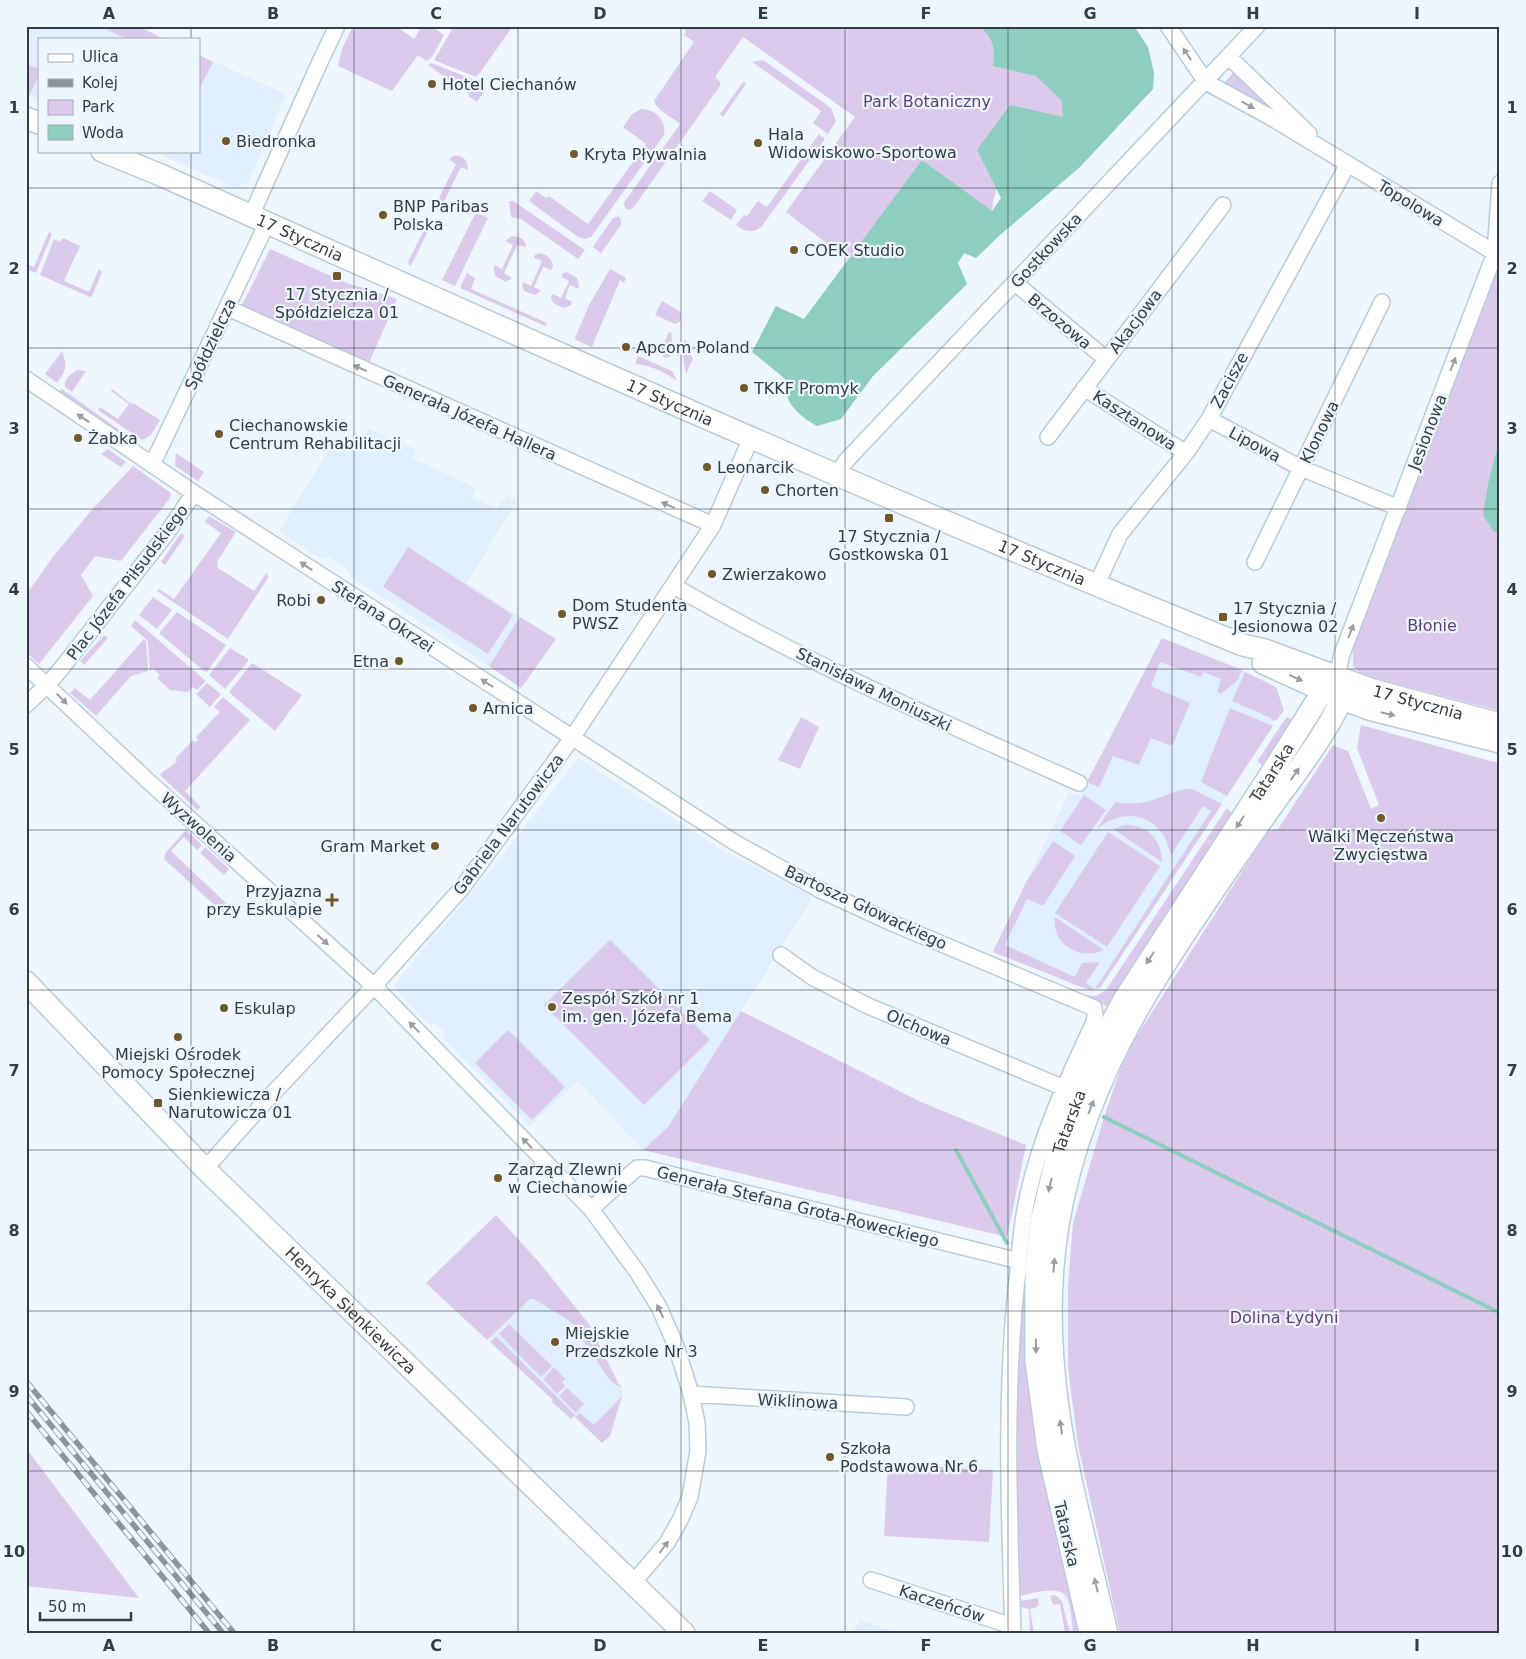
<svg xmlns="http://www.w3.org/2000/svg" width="1526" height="1659" font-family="'DejaVu Sans',sans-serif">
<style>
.built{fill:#dfeffd}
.green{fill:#dccaed}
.water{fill:#8dcebf}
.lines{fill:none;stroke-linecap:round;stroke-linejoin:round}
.stream{stroke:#8dcebf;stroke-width:4}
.street-casing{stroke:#b8ccdd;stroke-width:18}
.secondary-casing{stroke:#b8ccdd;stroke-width:24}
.street{stroke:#fff;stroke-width:15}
.secondary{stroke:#fff;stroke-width:21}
.rail-casing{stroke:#8c959c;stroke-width:5.5}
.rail{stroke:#edf6fd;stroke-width:4;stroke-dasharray:11;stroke-linecap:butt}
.oneway{fill:#9a9ea2}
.grid{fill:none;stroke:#353d44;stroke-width:1;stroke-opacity:0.55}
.poi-dot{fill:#715829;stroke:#edf6fd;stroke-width:2}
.labels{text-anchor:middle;stroke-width:4.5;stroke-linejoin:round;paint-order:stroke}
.poi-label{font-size:16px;fill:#353d44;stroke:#edf6fd;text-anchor:start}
.park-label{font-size:16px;fill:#5f3f79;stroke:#edf6fd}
.street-label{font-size:16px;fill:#353d44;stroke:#edf6fd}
.neatline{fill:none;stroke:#353d44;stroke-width:2}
.grid-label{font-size:16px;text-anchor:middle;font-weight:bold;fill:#353d44}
</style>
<rect width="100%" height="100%" fill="#edf6fd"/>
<path class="built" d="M26,26H138L164,39H39V100L26,95Z
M199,55L286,94L248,183L235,188L153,151H199Z
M368,429L416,449L412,458L476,488L472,497L497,509L502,499L504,500L506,495L517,500L467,583L520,617L489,666L351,577L350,572L327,556L322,559L279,531L336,438L348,443L353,433L364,438Z
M1162,638L1243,671L1265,682L1273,726L1100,988L1089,990L993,952L1069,792L1079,796Z
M578,758L727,853L813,897L668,1127L643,1150L578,1081L530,1126L442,1037L445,1032L434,1022L429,1024L393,986L502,856Z
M496,1215L538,1261L589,1324L619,1385H621L623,1394L610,1436L602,1443L574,1416L571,1419L552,1402L553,1400L540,1386L426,1283Z
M860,1620L898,1633H852Z"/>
<path class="green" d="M99,26H138L164,39H127Z
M353,26H396L414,39L422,26L437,30L444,35L432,57L427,61L418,55L392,91L338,66L342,49Z
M454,26H513L479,74L476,77L434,60Z
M680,26H989L1038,68L1068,100L1064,121L997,188L993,201L992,214L860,269L786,212L855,117L743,37L715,77L720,82V86L633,208L629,210L625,208L624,204L625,201L680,124C672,117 657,111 654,101L694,42L684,35L686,31Z
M199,55L213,62L199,89Z
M762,60L766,62L831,108L836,121L828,134L813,123L821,111L752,62Z
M431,63L472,79L486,89L477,102L468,96L469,94L428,65Z
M26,64L39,69V75L29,96L26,95Z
M1234,72L1283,119L1224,83Z
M743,82L746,84L723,117L720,114Z
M641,109C656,109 667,121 664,135L591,237L585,239L578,237L529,201L536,191L546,198L549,196L588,224L646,144L623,127L632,114Z
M819,134L825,139L762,226C753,234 745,232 736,225L744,215L747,216L758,201L767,207Z
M453,156C464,154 468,161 468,170L461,167L441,208H438L436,204L456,164L449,160Z
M710,191L737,210L731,220L702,201Z
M509,201H513L585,250L578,259L521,219L511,217Z
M476,212L488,218L455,286L442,280Z
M619,216L621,220V225L601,253L593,247L613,218Z
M429,220H431L432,223L412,264L410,266L408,262Z
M49,232L52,234L36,273L26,269V264L34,267Z
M512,236C519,236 526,239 526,247L517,245L504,273L512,278L506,282L495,276L494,267L495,265L502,269L513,245L505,241Z
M63,238L80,246L64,281L89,292L99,269L102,272L92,296L90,297L40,275L54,239L60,242Z
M270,249L347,283L397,299L369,363L241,307Z
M539,253C547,254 552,259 553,266L551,270L543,267L534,287L541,291L535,295L524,291L522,284L523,282L531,286L542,261L534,258L535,255Z
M1500,262V711L1362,675L1353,666V648Z
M610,269L626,278L624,283L620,280L592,347L576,340L575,338L589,305Z
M567,272L577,278L579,285L578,289L570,285L565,298L572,302L571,305L565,308C558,306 552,304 551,297L553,294L561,298L569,281L561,277L563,273Z
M467,273L475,278L471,289L547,323L545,326L460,288Z
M662,301L679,311L681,314V321L675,324L655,315Z
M669,332H671C672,339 673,352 669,357L666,358L662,356L661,350Z
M684,340L691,343L689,350L693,359L686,374L683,356Z
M62,351C67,365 67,370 57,383L45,374Z
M638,356L672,371L677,381C665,372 650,365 635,364Z
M78,370L86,371L72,392L65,387C64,379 71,373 78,370Z
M62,389L129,437L131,439L129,443L58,393Z
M112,389L131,404L133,403L160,420L151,435L142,440L98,410L100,407L118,419L129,404L111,391Z
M108,449L126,462L121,467L101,454Z
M176,453L204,472L198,481L175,466Z
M133,466L171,493L170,498L121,561L95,556L81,575L93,596L39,664L26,652V595L52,558L90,512Z
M209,516L236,532L217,562L218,568L254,591L267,572L268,578L228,639L157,591L159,589L174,599L221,533L205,522Z
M181,533L185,536L165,565L161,562Z
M408,547L513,615L488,654L383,587Z
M153,597L172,610L157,629L139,615Z
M177,612L226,645L207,672L204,671L160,634V632Z
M520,617L556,639L521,688L489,666Z
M135,620L206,681L197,690L193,687L188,692L170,690L157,678L160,675L153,668L150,671L148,641L131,626Z
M104,635L108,638L84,665L80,661Z
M1162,638L1242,670L1238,680L1221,694L1217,692L1221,679L1203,672L1201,677L1160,662L1151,686L1190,703L1172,746L1151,738L1139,765L1113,756L1100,785L1098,787L1087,782Z
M144,639L146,641L148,671L131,676L96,716L70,693L75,688L90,700Z
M230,648L248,659V661L225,689L209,675Z
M252,663L302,695L275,731L230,693V691Z
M1245,672L1276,687L1284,710L1277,720L1272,721L1271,718L1232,701Z
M207,683L221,694L210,707L196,694Z
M223,697L250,720L185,791L201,807L197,810L160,775C165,769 172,767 177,761L175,759L193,740L195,742L198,740L196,737L220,712L214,707Z
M1230,708L1273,726L1227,796L1201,782Z
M801,717L819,727L800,769L778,760Z
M1288,717L1296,722L1262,765L1258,762V760L1285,719Z
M1361,725L1494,762H1500V1633H1120L1078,1445L1068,1368V1287L1073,1223L1104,1117L1126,1053L1268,831L1278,829L1333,745L1348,751L1371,809L1379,805L1357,748Z
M1186,789H1192L1222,804L1100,988L1089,990L993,952L1025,884L1053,841L1075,856L1043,906L1027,899L1005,945L1075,977L1082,963L1100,962L1086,983L1095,989L1211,811L1203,806L1171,855C1163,816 1127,804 1097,829L1108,812L1116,802C1149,808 1158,795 1186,789Z
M1084,795L1106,810L1081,845L1060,831Z
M1227,808L1234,815L1109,1007L1083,996L1084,995L1096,996L1106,990Z
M1125,825C1149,826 1161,838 1162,862L1113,829Z
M186,830L202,845L197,850L184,837L171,851L226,903L227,905L221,911L164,859L166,852Z
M1108,832L1160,866L1107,947L1055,913Z
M205,847L229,869L224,875L200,853Z
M1055,917L1104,950C1081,961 1051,945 1055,917Z
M610,940L710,1040L644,1105L544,1005Z
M741,1011L921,1102L1026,1145L1007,1237L643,1150L668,1127Z
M508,1030L565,1087L532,1120L475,1063Z
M1062,1110L1048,1167L1075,1621L1078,1633H1073C1072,1623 1071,1606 1067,1598C1061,1584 1032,1593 1020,1596L1014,1469L1016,1381L1024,1266L1032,1217L1039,1181Z
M496,1215L538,1261L589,1324L619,1385H621V1387L616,1385L609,1379L570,1321L534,1299H530L487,1340L426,1283Z
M509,1324L552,1366L541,1377L499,1334Z
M496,1336L576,1416L580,1413L594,1425L622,1396L610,1436L602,1443L574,1416L571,1419L552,1402L553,1400L490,1342Z
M554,1367L565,1379L562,1382L565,1386L557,1394L543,1379Z
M567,1388L584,1404L576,1413L559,1396Z
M26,1448L139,1598L26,1586Z
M888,1464L993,1470L989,1542L884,1536Z
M1055,1595L1062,1601L1070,1633H1065L1060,1604L1053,1605L1050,1596Z
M1038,1598L1039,1605L1035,1608L1030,1609L1034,1633H1030L1029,1609L1020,1607V1601Z"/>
<path class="water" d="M979,26H1134L1148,47L1154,73L1153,89L1080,167L1000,235L976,258L964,253L958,263L967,284L873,376L841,419L817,426C806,420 789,408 787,394C786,391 788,386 789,382L752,352L776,306L804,319L922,160L992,211L1001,198L977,150L1010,105L1063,117L1062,101L1036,76L993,66C995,48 994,38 979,26Z
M1500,438V532H1494L1483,515L1489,479Z"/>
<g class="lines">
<path class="stream" d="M1104,1117L1500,1313
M956,1150L1007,1243"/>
<g class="street-casing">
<path id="street" d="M1168,26L1206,82L1270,117L1495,253
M1229,57L1309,134
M251,216L319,64L337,26
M1015,283L1106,359
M228,308L713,525
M26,379L194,493L167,533L61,669L47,685L26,705
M1084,388L1186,453
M1209,419L1301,468L1399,508
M1048,437L1223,205
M152,465L267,223
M836,476L845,462L1257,26
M194,493L734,842L820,890L892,923L1094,1008L1095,1015L1094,1022C1068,1078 1041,1135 1028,1195C1022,1219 1020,1245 1018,1270C1004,1390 1009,1512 1013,1633
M1255,562L1382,302
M674,586C804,662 942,722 1079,783
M1096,586L1120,534L1186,453L1209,419L1348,164
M26,666L147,780L374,986L591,1209L638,1273L659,1307L676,1346L691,1394L697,1423L698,1451L690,1497L680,1520L667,1543L632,1584
M1337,677L1342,654L1495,253L1500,183
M781,955L812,977L866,1005L1064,1088
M205,1169L263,1104L374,986L462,888L572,738L713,525L751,438
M591,1209L637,1168H645L1019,1261
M691,1394L906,1407
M871,1580L1012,1626"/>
</g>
<g class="secondary-casing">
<g id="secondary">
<path d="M26,118L39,123"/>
<path id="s1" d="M102,151L163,176C521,337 879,498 1243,645L1265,650L1373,690L1500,724"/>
<path d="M1263,663L1342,699L1369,709L1500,742"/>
<path id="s2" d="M26,982L205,1169L684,1633"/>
<path id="s3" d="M1090,1633L1048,1450L1036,1361V1268L1041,1223L1050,1185L1059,1148L1086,1076L1100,1044L1125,998L1270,775L1323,691L1337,677"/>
<path d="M1107,1633C1090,1558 1069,1484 1058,1408C1050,1349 1048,1285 1058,1225C1074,1129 1116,1039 1169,958C1201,908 1235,859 1269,810C1295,774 1323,739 1342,699"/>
</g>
</g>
<use href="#street" class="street"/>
<use href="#secondary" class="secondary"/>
<g class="rail-casing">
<path id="rail" d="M26,1381L234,1633
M26,1395L223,1633
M26,1411L209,1633"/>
</g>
<use href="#rail" class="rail"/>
</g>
<defs><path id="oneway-solid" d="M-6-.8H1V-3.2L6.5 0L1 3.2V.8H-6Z" transform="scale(1.25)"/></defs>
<g class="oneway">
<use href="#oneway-solid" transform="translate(1187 54) rotate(-124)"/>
<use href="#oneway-solid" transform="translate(1248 105) rotate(29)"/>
<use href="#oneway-solid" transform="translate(1453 364) rotate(-69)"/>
<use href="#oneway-solid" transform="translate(360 368) rotate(-156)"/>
<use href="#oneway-solid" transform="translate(83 418) rotate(-146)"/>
<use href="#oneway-solid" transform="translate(668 505) rotate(-156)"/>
<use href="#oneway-solid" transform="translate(306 566) rotate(-147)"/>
<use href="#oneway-solid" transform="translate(1351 631) rotate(-69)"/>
<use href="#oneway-solid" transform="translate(1296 678) rotate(24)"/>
<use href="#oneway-solid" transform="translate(487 683) rotate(-147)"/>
<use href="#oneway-solid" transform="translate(62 699) rotate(45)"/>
<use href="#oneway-solid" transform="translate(1388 714) rotate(13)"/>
<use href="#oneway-solid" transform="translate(1295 774) rotate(-55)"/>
<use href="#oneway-solid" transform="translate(1240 822) rotate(123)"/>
<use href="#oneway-solid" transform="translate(323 940) rotate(42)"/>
<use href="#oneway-solid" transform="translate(1150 958) rotate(123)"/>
<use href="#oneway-solid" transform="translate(414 1027) rotate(-134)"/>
<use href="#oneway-solid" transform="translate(1091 1107) rotate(-69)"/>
<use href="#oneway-solid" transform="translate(527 1143) rotate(-134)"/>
<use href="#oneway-solid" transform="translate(1050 1185) rotate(103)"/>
<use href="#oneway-solid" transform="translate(1054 1265) rotate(-85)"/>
<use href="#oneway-solid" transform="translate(660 1311) rotate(-116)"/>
<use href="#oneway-solid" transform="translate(1036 1346) rotate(89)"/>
<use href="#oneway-solid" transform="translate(1061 1427) rotate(-99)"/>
<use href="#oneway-solid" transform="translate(664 1547) rotate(-53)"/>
<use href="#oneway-solid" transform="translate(1096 1585) rotate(-103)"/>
</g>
<path class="grid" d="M191,26V39M354,26V1633M518,26V1633M681,26V1633M845,26V1633M1008,26V1633M1172,26V1633M1335,26V1633M191,151V1633M26,188H1500M26,348H1500M26,509H1500M26,669H1500M26,830H1500M26,990H1500M26,1150H1500M26,1311H1500M26,1471H1500"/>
<g class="poi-dot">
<circle cx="432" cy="84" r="5"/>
<circle cx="226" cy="141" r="5"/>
<circle cx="758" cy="143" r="5"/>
<circle cx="574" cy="154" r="5"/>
<circle cx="383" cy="215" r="5"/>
<circle cx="794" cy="250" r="5"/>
<rect x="332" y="271" width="10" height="10" rx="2.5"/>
<circle cx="626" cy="347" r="5"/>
<circle cx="744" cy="388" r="5"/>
<circle cx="219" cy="434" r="5"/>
<circle cx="78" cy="438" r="5"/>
<circle cx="707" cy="467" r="5"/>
<circle cx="765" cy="490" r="5"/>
<rect x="884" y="513" width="10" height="10" rx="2.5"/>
<circle cx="712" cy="574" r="5"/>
<circle cx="321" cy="600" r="5"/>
<circle cx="562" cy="614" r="5"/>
<rect x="1218" y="612" width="10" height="10" rx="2.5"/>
<circle cx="399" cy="661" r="5"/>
<circle cx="473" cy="708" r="5"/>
<circle cx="1381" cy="818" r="5"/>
<circle cx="435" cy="846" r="5"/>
<path d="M329.5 892.5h5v5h5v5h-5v5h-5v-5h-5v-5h5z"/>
<circle cx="552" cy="1007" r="5"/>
<circle cx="224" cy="1008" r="5"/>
<circle cx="178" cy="1037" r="5"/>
<rect x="153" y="1098" width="10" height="10" rx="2.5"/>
<circle cx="498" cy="1178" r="5"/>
<circle cx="555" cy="1342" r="5"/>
<circle cx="830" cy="1457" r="5"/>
</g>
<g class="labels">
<g class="poi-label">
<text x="442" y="90">Hotel Ciechanów</text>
<text x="768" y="140">Hala<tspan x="768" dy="18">Widowiskowo-Sportowa</tspan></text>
<text x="236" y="147">Biedronka</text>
<text x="584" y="160">Kryta Pływalnia</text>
<text x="393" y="212">BNP Paribas<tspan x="393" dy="18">Polska</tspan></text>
<text x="804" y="256">COEK Studio</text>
<text x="337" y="300" text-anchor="middle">17 Stycznia /<tspan x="337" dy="18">Spółdzielcza 01</tspan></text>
<text x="636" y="353">Apcom Poland</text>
<text x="754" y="394">TKKF Promyk</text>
<text x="229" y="431">Ciechanowskie<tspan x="229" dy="18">Centrum Rehabilitacji</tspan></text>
<text x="88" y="444">Żabka</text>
<text x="717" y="473">Leonarcik</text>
<text x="775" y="496">Chorten</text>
<text x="889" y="542" text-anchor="middle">17 Stycznia /<tspan x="889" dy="18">Gostkowska 01</tspan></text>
<text x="722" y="580">Zwierzakowo</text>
<text x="311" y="606" text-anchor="end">Robi</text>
<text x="572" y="611">Dom Studenta<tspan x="572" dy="18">PWSZ</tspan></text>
<text x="1233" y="614">17 Stycznia /<tspan x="1233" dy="18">Jesionowa 02</tspan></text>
<text x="389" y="667" text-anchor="end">Etna</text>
<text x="483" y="714">Arnica</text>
<text x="1381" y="842" text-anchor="middle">Walki Męczeństwa<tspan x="1381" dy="18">Zwycięstwa</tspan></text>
<text x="425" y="852" text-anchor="end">Gram Market</text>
<text x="322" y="897" text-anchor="end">Przyjazna<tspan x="322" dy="18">przy Eskulapie</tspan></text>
<text x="562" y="1004">Zespół Szkół nr 1<tspan x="562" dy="18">im. gen. Józefa Bema</tspan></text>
<text x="234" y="1014">Eskulap</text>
<text x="178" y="1060" text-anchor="middle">Miejski Ośrodek<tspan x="178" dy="18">Pomocy Społecznej</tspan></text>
<text x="168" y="1100">Sienkiewicza /<tspan x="168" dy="18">Narutowicza 01</tspan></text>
<text x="508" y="1175">Zarząd Zlewni<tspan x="508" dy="18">w Ciechanowie</tspan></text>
<text x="565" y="1339">Miejskie<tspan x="565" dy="18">Przedszkole Nr 3</tspan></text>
<text x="840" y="1454">Szkoła<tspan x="840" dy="18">Podstawowa Nr 6</tspan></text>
</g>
<g class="park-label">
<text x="927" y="107">Park Botaniczny</text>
<text x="1432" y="631">Błonie</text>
<text x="1284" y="1323">Dolina Łydyni</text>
</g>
<g class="street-label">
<text transform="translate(1411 203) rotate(31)" y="6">Topolowa</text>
<text dy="6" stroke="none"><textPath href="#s1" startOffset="216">17 Stycznia</textPath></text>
<text transform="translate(1046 250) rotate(-47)" y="6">Gostkowska</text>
<text transform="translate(1060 321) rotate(40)" y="6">Brzozowa</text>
<text transform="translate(1135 321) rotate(-53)" y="6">Akacjowa</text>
<text transform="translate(210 344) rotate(-65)" y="6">Spółdzielcza</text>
<text transform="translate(1229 380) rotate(-62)" y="6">Zacisze</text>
<text dy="6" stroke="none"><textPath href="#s1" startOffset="621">17 Stycznia</textPath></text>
<text transform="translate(470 417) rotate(24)" y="6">Generała Józefa Hallera</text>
<text transform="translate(1135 420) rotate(33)" y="6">Kasztanowa</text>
<text transform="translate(1319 432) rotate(-64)" y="6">Klonowa</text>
<text transform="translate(1427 432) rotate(-69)" y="6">Jesionowa</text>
<text transform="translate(1255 444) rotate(28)" y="6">Lipowa</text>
<text dy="6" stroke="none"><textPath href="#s1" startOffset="1026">17 Stycznia</textPath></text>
<text transform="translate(127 582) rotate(-53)" y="6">Plac Józefa Piłsudskiego</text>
<text transform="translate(383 616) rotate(33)" y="6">Stefana Okrzei</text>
<text transform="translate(874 689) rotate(26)" y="6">Stanisława Moniuszki</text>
<text dy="6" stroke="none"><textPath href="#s1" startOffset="1428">17 Stycznia</textPath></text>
<text dy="6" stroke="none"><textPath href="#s3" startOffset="926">Tatarska</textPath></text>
<text transform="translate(508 824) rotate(-53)" y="6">Gabriela Narutowicza</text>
<text transform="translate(199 827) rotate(42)" y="6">Wyzwolenia</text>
<text transform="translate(866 907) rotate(25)" y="6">Bartosza Głowackiego</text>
<text transform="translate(919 1027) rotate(23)" y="6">Olchowa</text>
<text dy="6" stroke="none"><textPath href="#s3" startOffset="521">Tatarska</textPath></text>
<text transform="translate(798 1206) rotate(14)" y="6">Generała Stefana Grota-Roweckiego</text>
<text dy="6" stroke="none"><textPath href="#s2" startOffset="462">Henryka Sienkiewicza</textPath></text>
<text transform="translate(798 1401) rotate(3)" y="6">Wiklinowa</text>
<text transform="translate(1067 1534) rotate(77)" y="6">Tatarska</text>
<text transform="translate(942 1603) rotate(18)" y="6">Kaczeńców</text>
</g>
</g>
<rect width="1526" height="1659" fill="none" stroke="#edf6fd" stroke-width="55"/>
<rect x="38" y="38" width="162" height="115" fill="#edf6fd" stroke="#a3acb3"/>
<rect x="48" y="54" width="25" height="8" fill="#ffffff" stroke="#a3acb3"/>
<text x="82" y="62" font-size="15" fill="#353d44">Ulica</text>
<rect x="48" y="79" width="25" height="8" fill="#8c959c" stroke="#a3acb3"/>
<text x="82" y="88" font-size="15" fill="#353d44">Kolej</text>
<rect x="48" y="100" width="25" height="15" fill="#dccaed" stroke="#a3acb3"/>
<text x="82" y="112" font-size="15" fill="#353d44">Park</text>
<rect x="48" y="125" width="25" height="15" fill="#8dcebf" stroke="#a3acb3"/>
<text x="82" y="138" font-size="15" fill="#353d44">Woda</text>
<path d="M40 1612v8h91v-8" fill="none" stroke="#353d44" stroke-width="2.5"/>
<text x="48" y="1612" font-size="15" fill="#353d44" stroke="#edf6fd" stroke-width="4" paint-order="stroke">50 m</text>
<rect x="28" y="28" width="1470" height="1604" class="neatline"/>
<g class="grid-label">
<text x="109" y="19">A</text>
<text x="273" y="19">B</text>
<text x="436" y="19">C</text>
<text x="600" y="19">D</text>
<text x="763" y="19">E</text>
<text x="926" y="19">F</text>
<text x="1090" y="19">G</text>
<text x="1253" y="19">H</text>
<text x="1417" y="19">I</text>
<text x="14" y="113">1</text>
<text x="1512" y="113">1</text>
<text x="14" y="274">2</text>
<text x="1512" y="274">2</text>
<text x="14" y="434">3</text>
<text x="1512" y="434">3</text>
<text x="14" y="595">4</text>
<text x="1512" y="595">4</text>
<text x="14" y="755">5</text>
<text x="1512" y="755">5</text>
<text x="14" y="915">6</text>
<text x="1512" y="915">6</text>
<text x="14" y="1076">7</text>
<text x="1512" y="1076">7</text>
<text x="14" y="1236">8</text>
<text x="1512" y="1236">8</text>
<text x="14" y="1397">9</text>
<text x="1512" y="1397">9</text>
<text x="14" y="1557">10</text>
<text x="1512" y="1557">10</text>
<text x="109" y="1651">A</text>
<text x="273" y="1651">B</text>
<text x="436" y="1651">C</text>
<text x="600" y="1651">D</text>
<text x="763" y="1651">E</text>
<text x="926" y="1651">F</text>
<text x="1090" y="1651">G</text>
<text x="1253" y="1651">H</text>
<text x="1417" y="1651">I</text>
</g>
</svg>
